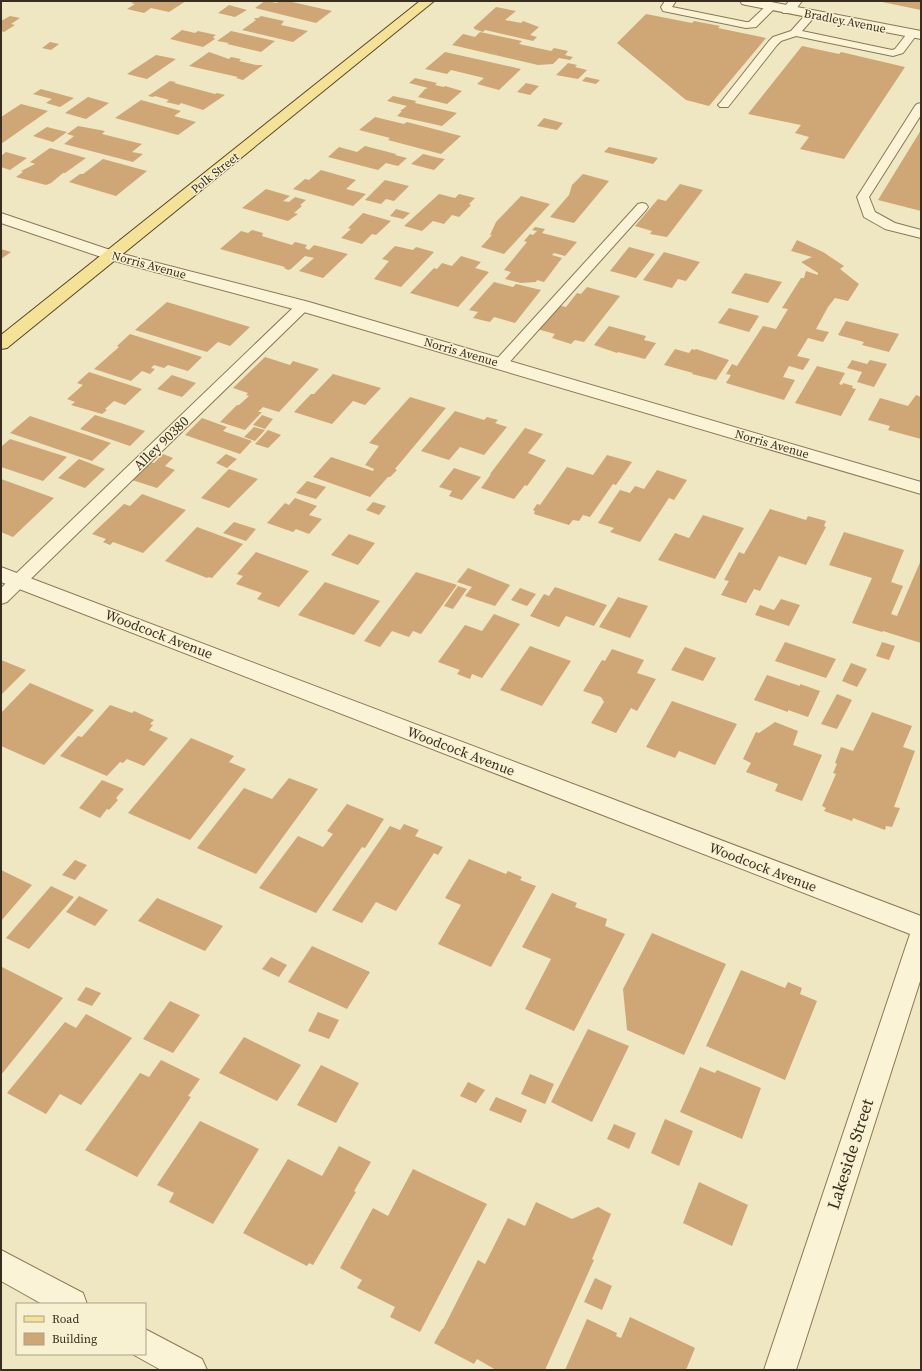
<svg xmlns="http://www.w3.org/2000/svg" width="922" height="1371" font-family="'Source Serif 4',serif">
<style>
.building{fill:#cfa676}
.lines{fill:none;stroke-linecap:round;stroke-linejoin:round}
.service-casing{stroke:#8a7858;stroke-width:2}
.minor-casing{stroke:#8a7858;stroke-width:2}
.tertiary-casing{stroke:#8a7858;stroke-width:2}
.primary-casing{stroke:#57462c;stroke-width:2}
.service{fill:#faf3d5;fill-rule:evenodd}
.minor{fill:#faf3d5;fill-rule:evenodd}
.tertiary{fill:#faf3d5;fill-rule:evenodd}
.primary{fill:#f4e397;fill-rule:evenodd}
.labels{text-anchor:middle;stroke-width:3;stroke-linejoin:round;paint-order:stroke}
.far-street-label{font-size:12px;fill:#392e1d;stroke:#f7f0d1}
.street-label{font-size:14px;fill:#392e1d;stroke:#f7f0d1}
.near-street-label{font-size:17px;fill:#392e1d;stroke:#f7f0d1}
</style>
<rect width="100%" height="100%" fill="#efe7c1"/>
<path class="building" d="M135,1H186L169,12L151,8L144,13L127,9L135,4L131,3Z
M265,1L277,3L279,1H288L332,11L316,23L255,8Z
M884,1H921V10L882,2Z
M229,5L247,10L235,17L218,13Z
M496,7L516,11L505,20L521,23L523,21L539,27L530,35L537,37L533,41L485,30L483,32L474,29L475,28H473Z
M646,14L692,23L694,21L720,26L718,28L766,38L709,106L686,100L617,43Z
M10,16L20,18L11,24L15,25L4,32L1,31V21Z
M261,16L284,21L281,25L308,31L293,42L242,30L256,20L254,19L255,18H258Z
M182,30L195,33L198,31L216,35L213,37L215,39L203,47L170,39Z
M231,31L275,41L261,52L227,44L229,43L217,41Z
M480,32L522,41L519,44L551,51L554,48L568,51L565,55L573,57L570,60L559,58L553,64L538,65L452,45L463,34L475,37Z
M50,42L59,44L51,50L42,48Z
M802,46L839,54L841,52L905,67L844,159L800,149L809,137L795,133L801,125L748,114Z
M209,52L229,59L231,57L241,59L239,61L256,65H263L243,80L236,78L238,77L189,66Z
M445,52L521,69L499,90L477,84L484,78L451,70L447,74L425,69Z
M156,55L176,59L147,79L127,74Z
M568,63L577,65L575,67L587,70L578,79L556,75Z
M586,77L600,80L596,84L582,81Z
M415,78L437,83L435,85L444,87L445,86L462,91L447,104L418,97L425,89L428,88L409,83Z
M170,81L176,82L174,83L215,94L217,93L225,95L203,110L181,103L179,105L166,102L169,100L155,96L153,97L148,96Z
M526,83L539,86L530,95L517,92Z
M41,89L74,98L60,107L46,103L52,99L33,94Z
M393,96L416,101L415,103L457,113L442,126L397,116L402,111H400L407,106L387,101Z
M88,97L109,103L86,119L65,113Z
M141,100L181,111L174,116L196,122L178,135L115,118Z
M21,104L48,111L1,144V117Z
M375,117L404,124L407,122L461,136L441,154L388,140L390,138L359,130Z
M544,118L563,123L557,130L537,126Z
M78,126L105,131L102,134L142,144L132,152L143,154L133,162L64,144L74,136L67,134Z
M47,127L67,132L53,142L33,136Z
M921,130V211L878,200Z
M365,146L396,154L395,155L407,158L398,166L386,163L378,170L328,157L339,147L357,152Z
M609,147L658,158L653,164L604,152Z
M50,148L86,158L65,173H63L51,183L46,185L16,177L23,172L21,171L35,164L30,162Z
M6,152L27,158L10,170L1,167V156Z
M423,154L439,158L445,159L434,170L411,164Z
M103,159L147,171L116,196L69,182L80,174H83Z
M321,170L356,180L346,189L366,194L353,206L293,189L305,179L309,180Z
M583,174L609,181L574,223L550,217L569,195L572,185Z
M385,180L409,186L394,201L386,199L381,204L365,200Z
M680,184L703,190L667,237L650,234L652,231L635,226L658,199L666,201Z
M266,189L290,196L283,201L289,202L295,197L306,200L300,205L302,206L294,213L298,214L288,221L242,208Z
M439,194L455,198L459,194L475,198L469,204L471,205L459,217L452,215L444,224L433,221L422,231L404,226Z
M521,196L550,204L504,254L481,247L492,235H490L496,222Z
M396,209L410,213L403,219L390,216Z
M363,213L391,221L376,235L372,234L362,244L341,238L351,229L348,228Z
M535,227L545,229L542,233L577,242L565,256L554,253L552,255L562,258L544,282L537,280L536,282L521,283L505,279L511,272L504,270L527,242L524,241L530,234L533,235L537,231L532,230Z
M252,230L263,233L262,236L292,245L295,242L307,245L305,248L309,250L314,245L348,254L323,278L299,271L314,258L305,256L291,269L288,270L284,268L285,267L220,249L241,231L248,233Z
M797,240L823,252L844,266L840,269L859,284L848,301L835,298L828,307L816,329L829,332L823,342L808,338L797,356L810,359L803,370L789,366L783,377L795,380L784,400L726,383L731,375L726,374L732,364L737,366L763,326L776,329L788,309L782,308L801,278H804L806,271L818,275V273L801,262L812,257L791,251Z
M395,246L413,250L416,247L434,252L401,287L374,279L389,261L382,259Z
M629,247L655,254L636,278L610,271Z
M1,249L11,252L1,259Z
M664,252L700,262L686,281L678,279L672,288L643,280Z
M461,256L481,262L475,268L489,272L458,307L410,293L434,268L437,269L442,263L452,266Z
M745,273L782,282L768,303L731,293Z
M494,282L513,287L516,284L541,290L515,323L494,317L490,322L473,318L478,312L469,310Z
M587,287L620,296L584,342L575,340L571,344L552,338L555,334L537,329L557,305L566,307L577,293L581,294Z
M167,302L250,327L230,346L218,342L207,352L135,330Z
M729,308L759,316L749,332L718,323Z
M846,321L899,334L889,352L862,345L864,342L838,335Z
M609,326L646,336L644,340L656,343L645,359L618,352L617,353L594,345Z
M130,334L202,357L188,371L168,365L164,368L154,365L151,368L155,369L150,374L142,371L131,381L94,369L119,347L117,346Z
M675,349L689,353L692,349L695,350L696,349L729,360L716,380L692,374L693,373L664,365Z
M265,357L290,365L293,361L319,369L279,412L263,407L258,412H262L245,430L220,422L237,405H239L249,396L246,395L248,393L233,388Z
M852,360L867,364L870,360L887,364L874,387L857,382L862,372L847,368Z
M817,366L845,373L839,384L842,385L843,383L853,386L852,388L856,389L841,416L795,403Z
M89,372L142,389L125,405L114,401L105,409L107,410L102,414L71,405L75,402L67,399L83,385L77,383Z
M333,374L381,388L365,405L353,401L332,424L294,412L311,394H314Z
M172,375L196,383L182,397L157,389Z
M916,395L921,397V439L888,430L890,426L868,420L880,398L908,406Z
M410,397L446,408L395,469L397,470L390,477H388L370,497L313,477L331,457L373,471L374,469L365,465L379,446L369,443Z
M455,411L484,420L487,417L498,420L495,423L507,427L484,455L460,447L449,460L421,451Z
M95,415L121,423L145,431L130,446L80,429Z
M262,415L273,419L265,429L253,425Z
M30,416L111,443L92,461L10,433Z
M202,418L227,427L223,431L252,441L240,454L185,435Z
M254,427L265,430L255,441L244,437Z
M525,428L543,434L528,453L546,460L527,486L525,485L514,499L481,488L491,474H490Z
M268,430L281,435L268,448L255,444Z
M10,439L67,457L43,481L1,467V447Z
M163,454L173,458L165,466L175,470L157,488L132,480L150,462L154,463Z
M226,454L237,459L227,468L216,463Z
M607,455L632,462L616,485L613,484L590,517L583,515L579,521L573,520L569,525L534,514L535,511L533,510L537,504L540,505L567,467L593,475Z
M79,459L105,469L85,488L58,478Z
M454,468L481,477L462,500L449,496L452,491L439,487Z
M229,469L258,479L229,508L201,498Z
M657,470L687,480L674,500L669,498L640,542L610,532L614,528L598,523L620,490L630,493L635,486L644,489Z
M1,479L54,498L13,537L1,532Z
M307,481L326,487L316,499L296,493Z
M142,494L186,510L143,553L113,542L110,545L103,542L106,539L92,534L124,504L130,506Z
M295,498L317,506L309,515L322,519L309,534L296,529L293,532L267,523L285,503L289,505Z
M373,502L386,506L379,515L366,510Z
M770,509L806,520L808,516L826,521L824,526L826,527L806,565L779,556L760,591L754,589L746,603L721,595L729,581L724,580L739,552L744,554Z
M703,515L744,528L715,579L658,560L675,533L689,538Z
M234,522L256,529L246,541L223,533Z
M197,527L243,544L212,578L208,577L207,578L165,561Z
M844,532L904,550L891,582L903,586L891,614L897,616L921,560V643L883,631L882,632L852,623L872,578L829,565Z
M349,534L375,543L358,565L331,555Z
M256,552L309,571L279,607L257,599L262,593L236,584L243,576L237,574Z
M468,568L510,585L495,606L465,596L472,587L457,582Z
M416,572L457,585L421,634L413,631L409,637L392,631L380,647L364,641Z
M325,582L380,601L354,635L298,615Z
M458,586L467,589L453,609L444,606Z
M555,587L607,605L594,626L566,616L559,627L530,616L544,594L549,596Z
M520,588L536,594L527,606L511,600Z
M618,597L648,606L630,638L599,627Z
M781,599L800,605L789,626L755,615L760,605L774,610Z
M494,614L520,624L482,678L472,674L470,679L457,674L460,670L438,662L465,625L482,631Z
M785,642L836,659L826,678L775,661Z
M882,642L895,646L889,660L876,656Z
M530,646L571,661L542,706L500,690Z
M685,647L716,658L703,681L671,670Z
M612,649L644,660L637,673L656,679L637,711L631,708L616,733L591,723L604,702L601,697L583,691L602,660L605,661Z
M1,660L26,670L1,695Z
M851,663L867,669L857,687L842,681Z
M767,675L800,686V684L820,691L808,717L788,710V712L754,700Z
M30,683L94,710L44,765L1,746V713Z
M837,694L852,700L837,729L821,724Z
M672,701L737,724L715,765L679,751L675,758L646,747Z
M110,705L132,713L134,711L154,720L150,724L153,725L149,730L168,738L144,766L127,759L123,763L120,762L107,776L60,756L78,736L82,737Z
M872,712L912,726L903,747L915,751L894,807L900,808L892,827L886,826L885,830L853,818L852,821L824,811L826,808L822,806L836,774L833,773L837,764L835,763L841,747L853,751Z
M775,722L798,731L793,745L822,755L802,801L775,791L778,784L746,772L751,763L743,759L756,732L759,733Z
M191,738L234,756L229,762L246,769L190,840L128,813Z
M289,778L318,789L256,874L197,848L244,788L272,799Z
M102,780L124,789L116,798L118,800L109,810L107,809L100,818L79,808Z
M347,804L384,819L365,848L362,847L316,913L259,888L298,836L323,847L333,834L327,831Z
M404,824L419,830L415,836L443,847L438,855L434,853L396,911L376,902L362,923L332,910L390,826L400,830Z
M469,859L506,874L508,871L522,877L520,880L536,886L491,967L438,944L461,905L445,898Z
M75,860L87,865L75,880L62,875Z
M1,870L32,885L1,921Z
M51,886L74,897L29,949L6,938Z
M552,893L577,903L575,907L607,919L605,926L625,934L574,1031L525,1009L551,959L522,947Z
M79,896L108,910L95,926L66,912Z
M157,898L223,926L205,951L138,921Z
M652,933L726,964L684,1055L627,1030L623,989Z
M312,946L370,972L347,1009L288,982Z
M271,957L287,965L279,977L262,969Z
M2,967L63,998L1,1075V968Z
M741,970L785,988L788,982L802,988L800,994L817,1001L785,1080L706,1046Z
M86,987L101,993L92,1006L77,1000Z
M170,1001L200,1015L173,1053L143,1039Z
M318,1012L339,1020L329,1039L308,1031Z
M86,1014L132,1038L81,1105L60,1094L46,1114L7,1093L65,1022L76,1028Z
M588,1029L629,1046L592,1122L551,1102Z
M244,1037L301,1065L277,1101L219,1073Z
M161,1060L200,1079L188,1096L191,1097L137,1177L85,1150L140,1073L149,1077Z
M321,1065L359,1083L336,1123L297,1105Z
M700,1067L715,1073L717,1070L761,1088L742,1139L680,1112Z
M530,1074L554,1084L545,1104L521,1094Z
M468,1082L485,1090L476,1103L460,1096Z
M496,1097L527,1110L521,1123L489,1110Z
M665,1119L693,1131L679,1166L651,1153Z
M200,1121L259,1149L213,1224L169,1202L174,1193L157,1185Z
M614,1124L636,1133L629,1149L607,1139Z
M339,1146L371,1162L354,1191L356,1192L313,1265L309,1263L307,1266L243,1233L288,1159L322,1176Z
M413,1169L487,1204L420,1332L390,1317L395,1307L357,1288L362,1280L340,1268L373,1208L388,1216Z
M699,1182L748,1205L732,1246L683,1223Z
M536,1202L572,1219L598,1207L611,1214L592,1259L594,1260L545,1370H496L477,1359L474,1364L434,1343L442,1329H443L478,1260L485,1264L508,1218L525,1226Z
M595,1278L612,1286L602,1310L584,1302Z
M630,1317L695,1348L686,1370H565L587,1319L617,1333L616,1336L621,1338Z"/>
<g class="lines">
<g class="service-casing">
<path id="service" d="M665,1H676L672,7L746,22H749L768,4H776L777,6L756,27L746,28L663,11L661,7Z
M812,11L817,14L802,31L892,50L895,49L909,31L913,30L918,33L903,53L893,56L796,36L781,41L777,45L728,107H720L718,105L720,103L769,41L773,37L791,31L808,12Z
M921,103V115L869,197L875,212L895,223L921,230V238L885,229L864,217L857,197L915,106L917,104Z
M642,203L646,204L648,207L646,210L505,367L500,368L495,367L493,364L495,361L638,204Z
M303,302L308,303L310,306L308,309L7,602L1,604V588L298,303Z"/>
</g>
<g class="minor-casing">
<path id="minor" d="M789,1H802L793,13H783L782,10Z
M1,213L119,253L309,302L921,482V494L297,310L107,259L1,223Z
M1,567L921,916V978L796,1370H764L910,934L1,582Z"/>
</g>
<g class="tertiary-casing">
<path id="tertiary" d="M740,1H766L921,31V39L746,5L742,4Z
M1,1250L83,1293L87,1304H42L1,1281Z
M145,1329L202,1359L207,1370H161L134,1355L145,1354Z"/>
</g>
<g class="primary-casing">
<path id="primary" d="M420,1H434L7,348L1,349V335Z"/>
</g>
<use href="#service" class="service"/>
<use href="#minor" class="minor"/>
<use href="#tertiary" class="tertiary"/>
<use href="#primary" class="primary"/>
</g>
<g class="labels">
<g class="far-street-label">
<text transform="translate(845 21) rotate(11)" y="4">Bradley Avenue</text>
<text transform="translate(215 173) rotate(-39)" y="4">Polk Street</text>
<text transform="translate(149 265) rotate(15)" y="4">Norris Avenue</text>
<text transform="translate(461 352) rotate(16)" y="4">Norris Avenue</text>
<text transform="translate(772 444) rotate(16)" y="4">Norris Avenue</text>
</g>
<g class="street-label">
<text transform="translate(161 443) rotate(-44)" y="5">Alley 90380</text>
<text transform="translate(159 634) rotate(21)" y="5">Woodcock Avenue</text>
<text transform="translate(461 751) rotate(21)" y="5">Woodcock Avenue</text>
<text transform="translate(763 867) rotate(21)" y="5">Woodcock Avenue</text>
</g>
<g class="near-street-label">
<text transform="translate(850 1154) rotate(-72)" y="6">Lakeside Street</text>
</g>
</g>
<rect width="922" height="1371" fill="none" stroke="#392e1d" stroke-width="4"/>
<rect x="16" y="1303" width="130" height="52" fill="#f7f0d1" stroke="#aba289"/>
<rect x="24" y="1316" width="20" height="6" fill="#f4e397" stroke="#aba289"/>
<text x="52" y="1323" font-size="12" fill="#392e1d">Road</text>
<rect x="24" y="1333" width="20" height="12" fill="#cfa676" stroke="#aba289"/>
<text x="52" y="1343" font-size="12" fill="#392e1d">Building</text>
</svg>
